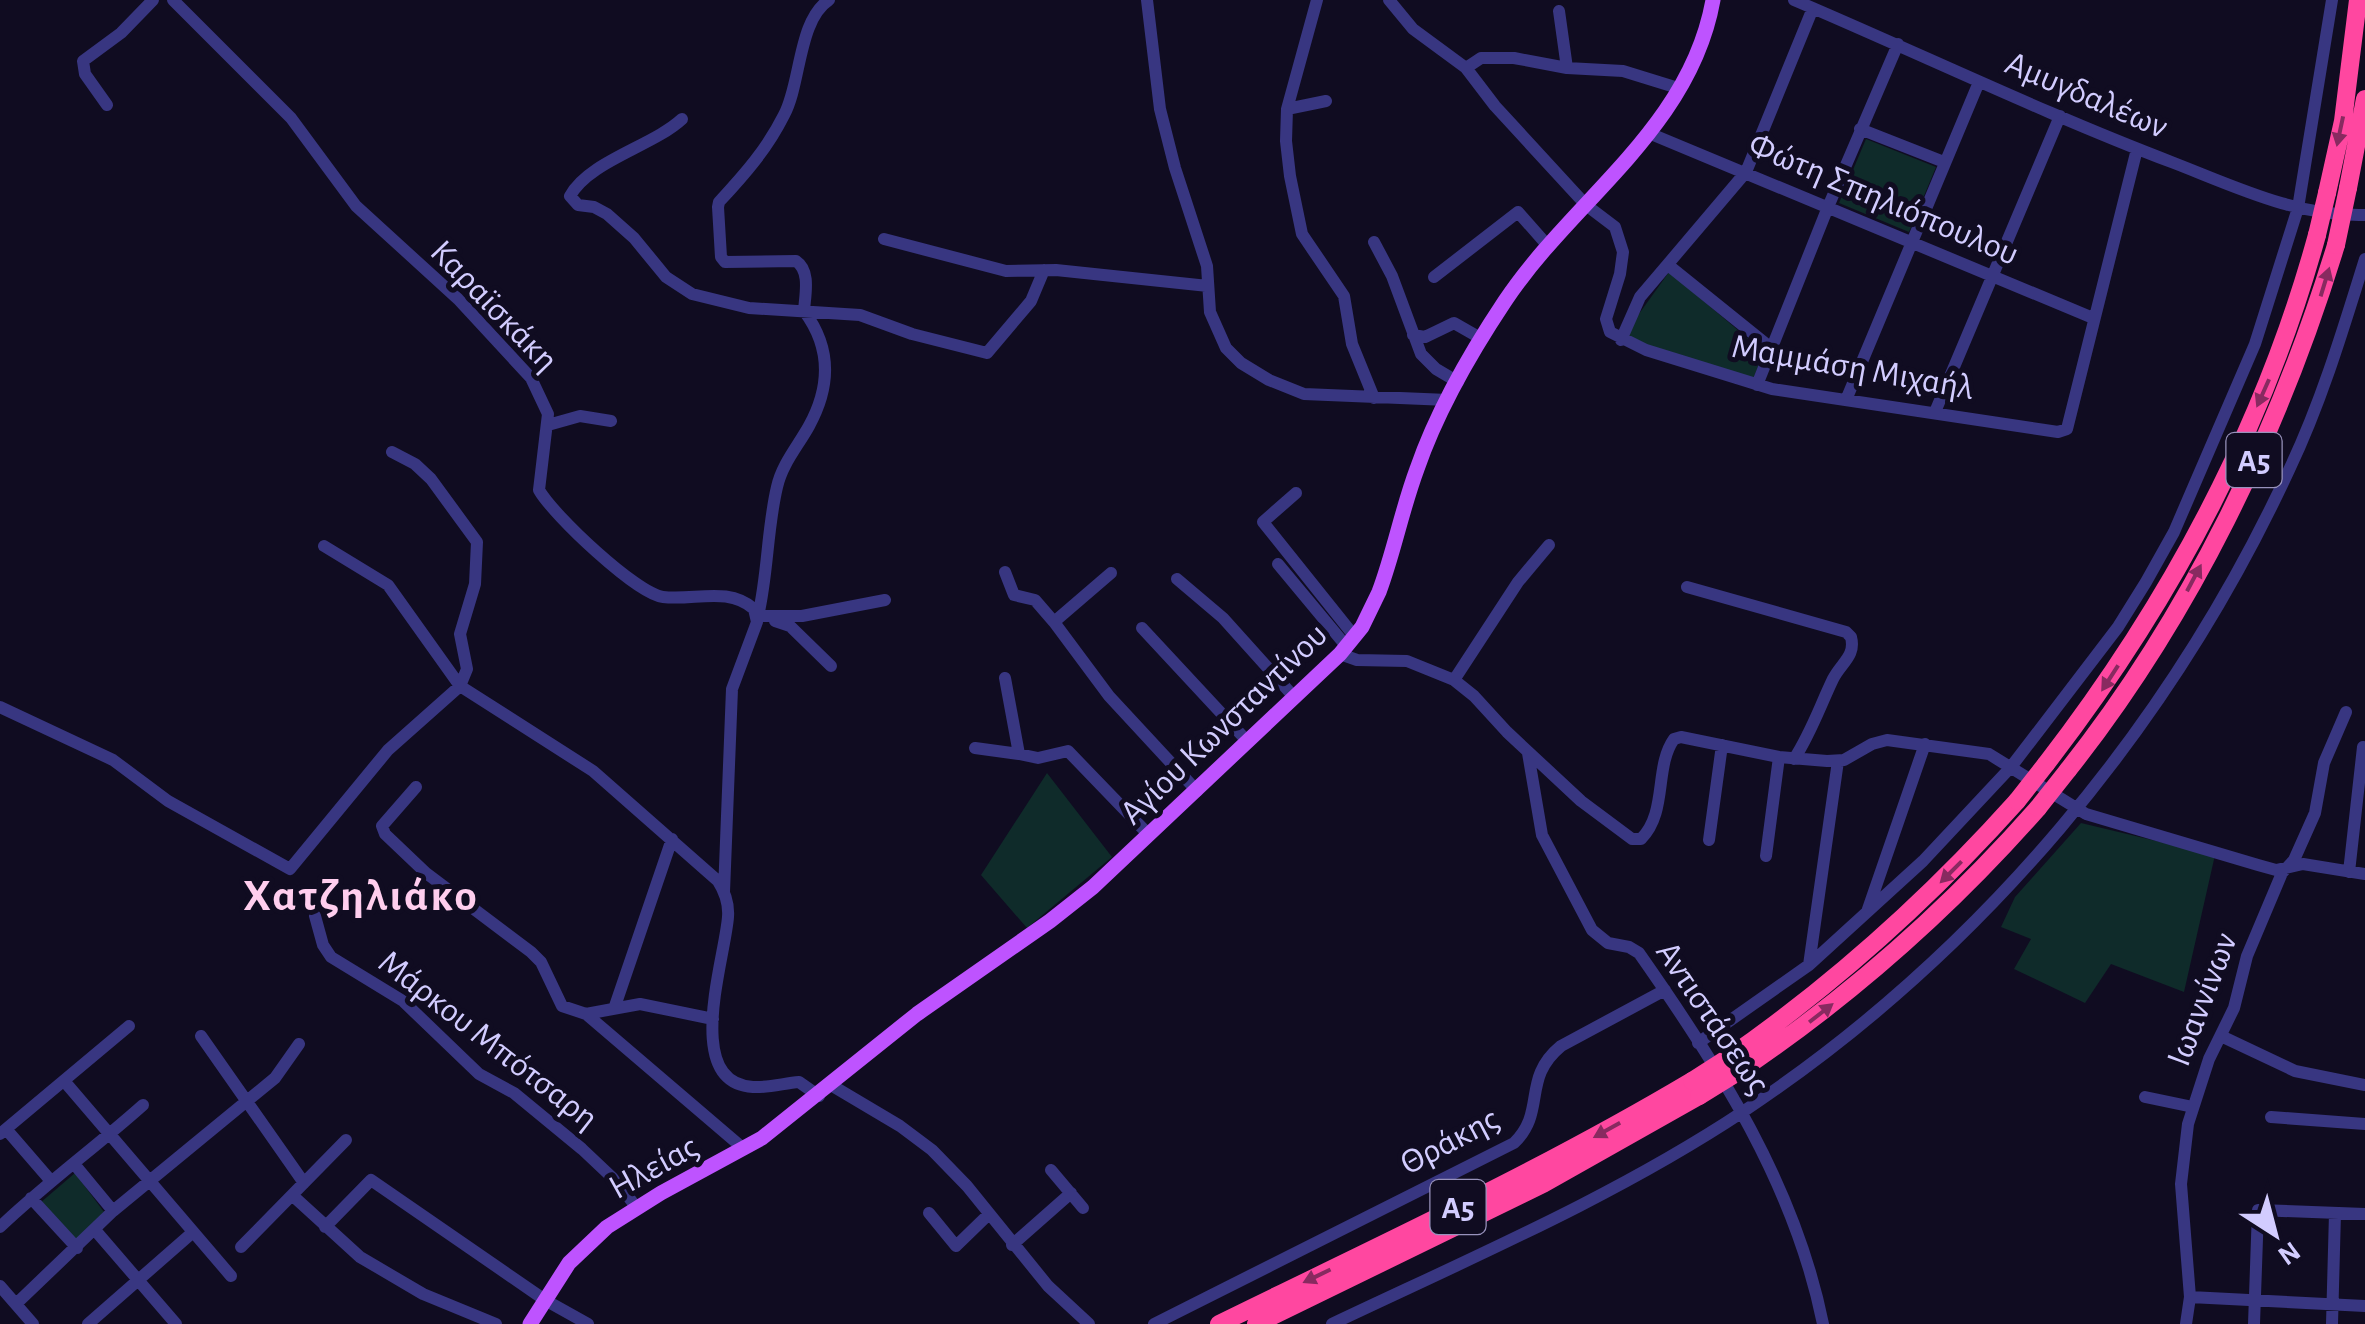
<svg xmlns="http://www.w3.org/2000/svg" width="2365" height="1324" font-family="'Alegreya Sans',sans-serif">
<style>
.green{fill:#0f2b2a}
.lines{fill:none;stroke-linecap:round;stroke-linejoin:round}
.minor{stroke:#383681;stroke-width:12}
.major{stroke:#be53ff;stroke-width:15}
.highway{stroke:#ff47a0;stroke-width:18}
.highway-bridge{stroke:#ff47a0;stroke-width:18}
.oneway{fill:#882a60}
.labels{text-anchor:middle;stroke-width:10;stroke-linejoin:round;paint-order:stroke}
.shield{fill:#100c21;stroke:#9892bc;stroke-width:2.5}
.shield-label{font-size:32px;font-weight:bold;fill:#d2ccff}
.street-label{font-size:35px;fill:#d2ccff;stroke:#100c21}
.district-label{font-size:45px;font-weight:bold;letter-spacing:2.5px;fill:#ffceee;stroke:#100c21}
</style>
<rect width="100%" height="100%" fill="#100c21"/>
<path class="green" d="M1866,139L1936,167L1909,232L1839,203Z
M1669,272L1764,352L1753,379L1621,339Z
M1047,773L1112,857L1027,928L981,875Z
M2081,823L2215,855L2184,992L2111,964L2085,1003L2014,969L2031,939L2001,927L2015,897Z
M75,1173L104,1212L76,1244L40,1203Z"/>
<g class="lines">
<path class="minor" d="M173,0L291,118L356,206L458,299L531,378L548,414L539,490C553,515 637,594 663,597C694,601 728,586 754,609L757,622L732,689L724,892
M1147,0L1160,109L1175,168L1207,266L1210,312L1226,348L1241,363L1269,380L1304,394L1448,400
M1317,0L1287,109L1286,141L1290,176L1302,234L1344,296L1352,344L1374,398
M1389,0L1413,29L1466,68L1495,106L1586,205L1615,227L1623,252L1620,274L1606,319L1610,332L1646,350L1772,389L2058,432L2067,429L2137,149
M1794,0C1921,54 2045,114 2174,163C2236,187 2297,217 2365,215
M1559,11L1567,68
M1466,68L1481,58H1514L1567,68L1623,71L1678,88
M107,105L85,74L83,61L121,33L153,0
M1287,109L1326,101
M682,119C653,146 589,161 570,196L578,205L594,207L607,214L634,238L666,277L692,294L749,308L860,315L912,334L987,353L1031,301L1044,270
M1860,129L1944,162
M1651,134L2093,318
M884,239L1006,271L1056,270L1208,286
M1374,242L1392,276L1421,354L1436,369L1458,382
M1668,265L1771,348
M1434,277L1518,212L1548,246
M804,311C805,295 811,271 796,261L725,262L721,257L718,207L719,202C745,174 767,149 784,115C801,84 798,20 829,0
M1413,335L1425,337L1454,323L1482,339
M1621,340L1640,297L1746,172L1813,8
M1757,385L1828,207L1898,44
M1846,400L1979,82
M1935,412L2060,116
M548,425L580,416L611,421
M1296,493L1263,522L1355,637
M324,546L388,585L460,686L593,771L718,881C725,892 729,904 728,917C725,959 682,1083 753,1087C768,1088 785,1083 799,1082L819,1096
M1278,564L1347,647
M1005,572L1014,595L1035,600L1054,622
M1111,573L1054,622L1109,696L1197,791
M1177,579L1223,618L1295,698
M1687,587L1846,632L1851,637C1856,656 1841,663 1833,679C1820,706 1811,733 1794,759
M758,616C768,574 767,529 777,487C782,464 798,446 809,426C831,386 831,347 804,311
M758,616H802L885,600
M775,621L790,626L831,666
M1142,628L1248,742
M1340,654L1357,660L1407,661L1454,680L1474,696L1507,732L1581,801L1632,839H1641C1668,812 1654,767 1674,739L1681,737L1779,757L1827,761L1844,760L1872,744L1887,740L1989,754L2086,814L2258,865L2276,870L2303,864L2365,874
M1005,678L1019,754L1038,758L1068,751L1149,835
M1454,680L1518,582L1549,545
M0,707L113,760L168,801L290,869L388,750L460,686L467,669L460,634L475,584L477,542L431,479L415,464L392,452
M975,748L1019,754
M1528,753L1542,835L1592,930L1608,943L1629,947L1639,953C1719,1067 1795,1185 1823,1324
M416,787L382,826L385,834L426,873L531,952L541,962L562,1006L586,1014L744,1149
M1709,840L1722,745
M1766,856L1779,757
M2349,872L2363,747
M1867,912L1925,744
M315,916L323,945L331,957L403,1001L479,1074L514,1093L582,1149L618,1183L636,1207
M1809,965L1838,761
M615,1006L672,839
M586,1014L640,1004L713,1019
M201,1036L304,1183
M2221,1036L2295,1071L2365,1085
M1698,1043L1809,965L1923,861L2011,767L2118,627L2146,582L2174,532L2255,344L2298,208L2332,0
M65,1082L231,1276
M831,1085L900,1126L932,1150L967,1186L1048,1286L1089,1324
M2145,1097L2193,1107
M2271,1117L2365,1124
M6,1129L51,1181
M0,1134L129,1026
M75,1165L113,1211
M1051,1170L1083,1208
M292,1195L360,1257L423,1294L496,1324
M31,1198L77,1248
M929,1213L956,1246L989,1214
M0,1227C45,1184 96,1147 143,1105
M325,1227L371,1180L545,1300L588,1324
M95,1230L176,1324
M1012,1245L1071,1193
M241,1247L346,1140
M0,1286L33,1324
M2190,1297L2365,1306
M16,1304L113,1211L275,1078L299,1044
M88,1324L192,1233
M1154,1324L1514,1143C1547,1111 1521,1079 1561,1046L1665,990
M1332,1324C1471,1258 1616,1196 1744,1111C1980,954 2170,727 2289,470C2321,403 2343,330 2365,259
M2186,1324L2190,1297L2181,1184L2188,1124L2209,1059L2234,1008L2247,956L2282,873L2294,860L2315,813L2324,763L2346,712
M2254,1324L2258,1210L2365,1214
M2332,1324L2335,1213"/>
<path class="major" d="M530,1324L569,1263L607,1227L661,1193L762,1138L917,1014L1050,921L1093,887L1340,654L1362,627L1379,592C1394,552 1402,509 1417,469C1437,411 1471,352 1505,301C1573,199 1690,129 1713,0"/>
<path class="highway" d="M2348,188L2365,99
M2327,193L2343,121L2358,0
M2046,764C2168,606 2264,428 2317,235
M2068,770C2190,616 2279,432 2336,245
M1731,1056C1837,982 1931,897 2017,801
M1741,1070C1852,995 1950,908 2038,808
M1219,1324C1378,1246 1539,1172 1692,1081
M1256,1324L1543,1184L1699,1096"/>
<path class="highway-bridge" d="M2317,235L2327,193
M2336,245L2348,188
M2017,801L2046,764
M2038,808L2068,770
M1692,1081L1731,1056
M1699,1096L1741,1070"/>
</g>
<defs><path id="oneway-solid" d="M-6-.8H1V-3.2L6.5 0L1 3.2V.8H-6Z" transform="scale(2.5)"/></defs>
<g class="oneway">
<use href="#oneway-solid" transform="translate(2340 131) rotate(102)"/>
<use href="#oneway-solid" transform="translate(2325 282) rotate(-73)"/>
<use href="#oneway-solid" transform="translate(2263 393) rotate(114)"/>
<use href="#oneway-solid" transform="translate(2194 578) rotate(-62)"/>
<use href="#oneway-solid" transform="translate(2110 678) rotate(123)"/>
<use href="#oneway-solid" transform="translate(1951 872) rotate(135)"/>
<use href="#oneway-solid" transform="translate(1821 1013) rotate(-38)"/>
<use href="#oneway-solid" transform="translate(1607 1130) rotate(151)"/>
<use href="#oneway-solid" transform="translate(1317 1276) rotate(154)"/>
</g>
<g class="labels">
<g class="shield">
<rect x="2226.5" y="433" width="55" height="54" rx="8"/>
<rect x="1430.5" y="1180" width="55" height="54" rx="8"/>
</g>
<g class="shield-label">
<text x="2254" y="471">Α5</text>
<text x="1458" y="1218">Α5</text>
</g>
<g class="street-label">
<text transform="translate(2087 94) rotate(23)" y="12">Αμυγδαλέων</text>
<text transform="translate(1884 198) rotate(23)" y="12">Φώτη Σπηλιόπουλου</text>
<text transform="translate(495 305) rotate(46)" y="12">Καραϊσκάκη</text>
<text transform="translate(1853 366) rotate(10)" y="12">Μαμμάση Μιχαήλ</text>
<text transform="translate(1223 723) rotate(-44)" y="12">Αγίου Κωνσταντίνου</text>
<text transform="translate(2201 999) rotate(-69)" y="12">Ιωαννίνων</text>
<text transform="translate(1714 1017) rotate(56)" y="12">Αντιστάσεως</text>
<text transform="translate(489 1039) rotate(38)" y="12">Μάρκου Μπότσαρη</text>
<text transform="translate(1449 1140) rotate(-28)" y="12">Θράκης</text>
<text transform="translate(653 1166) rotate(-29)" y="12">Ηλείας</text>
</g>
<g class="district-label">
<text x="361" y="910">Χατζηλιάκο</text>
</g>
</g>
<g transform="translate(2275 1234) rotate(144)" stroke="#100c21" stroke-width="8" paint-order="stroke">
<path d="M0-8L18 38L0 25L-18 38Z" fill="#d2ccff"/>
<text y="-15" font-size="28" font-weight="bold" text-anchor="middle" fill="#d2ccff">N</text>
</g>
</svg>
